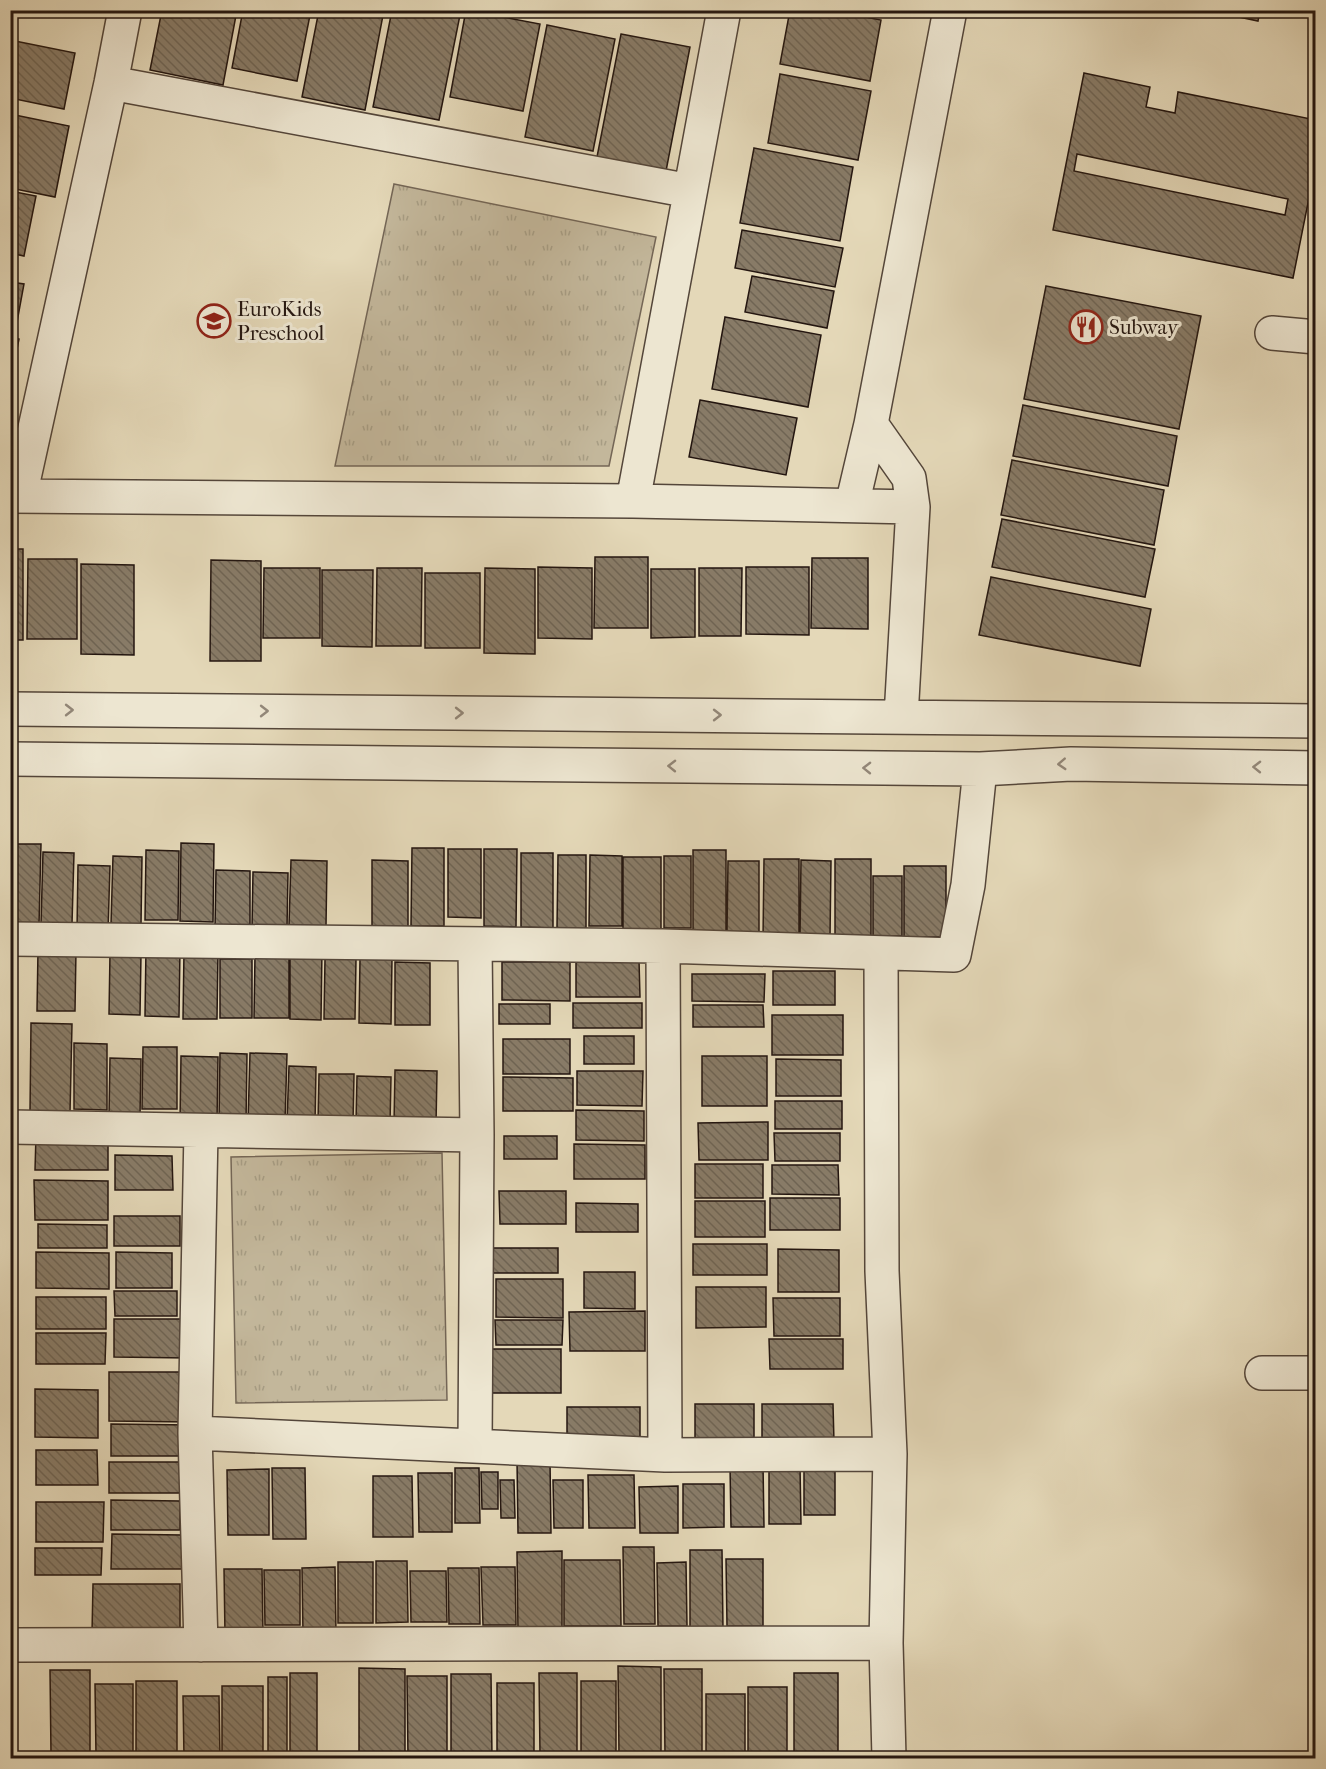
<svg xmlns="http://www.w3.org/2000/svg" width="1326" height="1769" font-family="'IM FELL French Canon',serif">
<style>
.park{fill:url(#park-tufts);stroke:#746656;stroke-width:1.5}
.building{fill:url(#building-back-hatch);stroke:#241610;stroke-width:1.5;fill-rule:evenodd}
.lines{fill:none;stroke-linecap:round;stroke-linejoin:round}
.minor-casing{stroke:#54463a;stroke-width:36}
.minor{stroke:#ede6d1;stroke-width:33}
.oneway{stroke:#93887a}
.labels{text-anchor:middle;stroke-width:6;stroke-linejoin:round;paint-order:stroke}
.poi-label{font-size:21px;fill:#241610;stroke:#ede6d1;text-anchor:start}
</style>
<defs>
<pattern id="park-tufts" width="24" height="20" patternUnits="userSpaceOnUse" patternTransform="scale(1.5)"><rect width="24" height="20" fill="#c3b79b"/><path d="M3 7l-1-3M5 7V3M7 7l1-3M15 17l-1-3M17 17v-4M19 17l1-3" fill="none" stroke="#a79d84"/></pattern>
<pattern id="building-back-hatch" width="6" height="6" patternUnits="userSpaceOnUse" patternTransform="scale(1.5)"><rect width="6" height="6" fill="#887b67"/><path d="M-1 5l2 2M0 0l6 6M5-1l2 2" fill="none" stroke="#6f6453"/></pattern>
</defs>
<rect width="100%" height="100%" fill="#e4d8b8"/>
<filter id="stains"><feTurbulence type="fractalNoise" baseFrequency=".00333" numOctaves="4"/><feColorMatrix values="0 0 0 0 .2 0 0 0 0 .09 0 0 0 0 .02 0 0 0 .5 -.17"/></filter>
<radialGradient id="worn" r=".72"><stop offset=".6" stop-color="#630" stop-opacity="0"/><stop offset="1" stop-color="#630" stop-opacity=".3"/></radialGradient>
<path class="park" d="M394,184L656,237L609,466H335Z
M442,1153L447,1400L236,1403L231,1157Z"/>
<path class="building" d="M162,10H237L223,85L150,70Z
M243,10H311L297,81L232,68Z
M319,10H384L365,110L302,97Z
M392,10H461L439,120L373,107Z
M466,10L540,24L523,111L450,97Z
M790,10H828L881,20L870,81L780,64Z
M1206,10H1260L1258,21Z
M547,25L615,39L593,151L525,137Z
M621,34L690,47L666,171L597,157Z
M10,40L75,53L64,109L10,98Z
M1084,73L1150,87L1146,107L1175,113L1178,92L1316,120V163L1293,278L1053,230ZM1077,154L1288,199L1285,215L1074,171Z
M780,74L871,91L858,160L768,143Z
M10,114L69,126L55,197L10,188Z
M754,148L853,167L840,241L740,223Z
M10,191L36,196L24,256L10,253Z
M742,230L843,248L835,287L735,268Z
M752,276L834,291L827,328L745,312Z
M10,282L24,284L15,333H10Z
M1046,286L1201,316L1179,429L1024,399Z
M725,317L821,335L808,407L712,389Z
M10,337L19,339L10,384Z
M700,400L797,418L786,475L689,457Z
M1023,405L1177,436L1168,486L1013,456Z
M1012,460L1164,490L1154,545L1001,515Z
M1002,519L1155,549L1145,597L992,567Z
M10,549H23V640H10Z
M595,557H648V628H594Z
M812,558H868V629L811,628Z
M28,559H77V639H27Z
M211,560L261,561V661H210Z
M81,564L134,565V655L81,654Z
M538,567L592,568V639L538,638Z
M746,567H809V635L746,634Z
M264,568H320V638H263Z
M377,568H422L421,646H376Z
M485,568L535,569V654L484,653Z
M699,568H742L741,636H699Z
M651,569H695V637L651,638Z
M322,570H373L372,647L322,646Z
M425,573H480V648H425Z
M991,577L1151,609L1140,666L979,635Z
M181,843L214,844L213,922L180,921Z
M10,844H41L39,925H10Z
M412,848H444V926H411Z
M448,849H481V918L448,917Z
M484,849H517L516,927L484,926Z
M146,850L179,851L178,920H145Z
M693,850H726V931H693Z
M43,852L74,853L72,924H41Z
M521,853H553V928L521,927Z
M558,855H586V929L557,928Z
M590,855L622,856V926H589Z
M113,856L142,857L141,925L111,924Z
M664,856H691V928H664Z
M623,857H661V931L623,930Z
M764,859H799V938L763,939Z
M835,859H871V940L835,939Z
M291,860L327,861L326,926L289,925Z
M372,860L408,861V928H372Z
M801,860L831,861L830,938H800Z
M728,861H759V932H727Z
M78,865L110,866L108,931L77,930Z
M904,866H946V937H904Z
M216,870L250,871V929L215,928Z
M253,872L288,873L287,928H252Z
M873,876H902V936H873Z
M146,948H180L179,1017L145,1016Z
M290,948L322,949L321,1020L290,1019Z
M38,950H76L75,1011H37Z
M184,951L218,952L217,1019H183Z
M110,953L141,954L140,1015L109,1014Z
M255,955H289V1018H254Z
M220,959H252V1018H220Z
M325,959H356L355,1019H324Z
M360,959H392L391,1024L359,1023Z
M576,959L639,960L640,997H576Z
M395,962L430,963V1025H395Z
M502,962H570V1001L502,1000Z
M773,971H835V1005H773Z
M692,974H765L764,1002L692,1001Z
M573,1003H642V1028H573Z
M499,1004H550V1024H499Z
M693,1005H763L764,1027H693Z
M772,1015H843V1055H772Z
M31,1023L72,1024L70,1113L30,1112Z
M584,1036H634V1064H584Z
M503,1039H570V1074H503Z
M74,1043L107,1044V1110L74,1109Z
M143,1047H177V1109H142Z
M220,1053L247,1054L246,1123L219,1122Z
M250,1053L287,1054L285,1122H248Z
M181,1056L218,1057L217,1122H180Z
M702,1056H767V1106H702Z
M110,1058L141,1059L140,1116H109Z
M776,1059L841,1060V1096H776Z
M289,1066L316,1067L315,1124L287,1123Z
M395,1070L437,1071L436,1125L394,1124Z
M577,1071H643L642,1106L577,1105Z
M319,1074H354L353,1123H318Z
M357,1076L391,1077L390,1124L356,1123Z
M503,1077L573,1078V1111H503Z
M775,1101H842V1129H775Z
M576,1110L644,1111V1141L576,1140Z
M768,1122V1160H699L698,1123Z
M774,1133H840V1161H775Z
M36,1135L108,1136V1170H35Z
M504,1136H557V1159H504Z
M574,1144L645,1145V1179H574Z
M115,1155L172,1156L173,1190H115Z
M695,1164H763V1198H695Z
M772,1165H838L839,1195L772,1194Z
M34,1180L108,1181V1220H35Z
M499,1191H566V1224H500Z
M770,1198H840V1230H770Z
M695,1201H765V1237H695Z
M576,1203L638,1204V1232H576Z
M114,1216H180V1246H114Z
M38,1224L107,1225V1248H38Z
M693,1244H767V1275H693Z
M486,1248H558V1273H485Z
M778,1249L839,1250V1292H778Z
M36,1252L109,1253V1289L36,1288Z
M116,1252L172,1253V1288H116Z
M584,1272H635V1309L584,1308Z
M496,1279H563V1318L496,1317Z
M696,1287H766V1327L696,1328Z
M114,1291H177V1316H115Z
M36,1297H106V1329H36Z
M773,1298H840V1336H774Z
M645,1311V1351H570L569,1312Z
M114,1319H188V1358L114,1357Z
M495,1320H563L562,1345H496Z
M36,1333H106L105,1364H36Z
M769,1339H843V1369H770Z
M492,1349H561V1393H492Z
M109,1372H191V1422L109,1421Z
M35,1389L98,1390V1438L35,1437Z
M695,1404H754V1443H695Z
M762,1404H833L834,1442H762Z
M567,1407H640V1446L567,1445Z
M111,1424L191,1425V1456H111Z
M36,1450H97L98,1485H36Z
M517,1460H550L551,1533H518Z
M109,1462H190V1493H109Z
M763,1464L764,1527H731L730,1465Z
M804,1464H835V1515H804Z
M769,1466H800L801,1524H769Z
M272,1468H305L306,1539H273Z
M455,1468H479L480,1523H455Z
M269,1469V1535H228L227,1470Z
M481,1472H498V1509H482Z
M418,1473H452V1532H419Z
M588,1475H634L635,1528H589Z
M373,1476H412L413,1537H373Z
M500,1480H514L515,1518H501Z
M553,1480H583V1528H554Z
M683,1484H724V1527L683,1528Z
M678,1486V1533H640L639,1487Z
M111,1500L180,1501V1530H111Z
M36,1502H104L103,1542H36Z
M112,1534L182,1535V1569H111Z
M623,1547H654L655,1624H624Z
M35,1548H102L101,1575H35Z
M690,1550H722L723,1629H690Z
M562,1551V1632H518L517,1552Z
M726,1559H763V1626H727Z
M564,1560H620L621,1626H564Z
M376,1561H407L408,1622L376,1623Z
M338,1562H373V1623H338Z
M686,1562L687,1626H658L657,1563Z
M335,1567L336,1634L303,1635L302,1568Z
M481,1567H515L516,1625H483Z
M448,1568H479L480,1624H449Z
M224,1569H262L263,1635H225Z
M264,1570H300V1625H265Z
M410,1571H446L447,1622H411Z
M93,1584H180V1634L92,1633Z
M618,1666L661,1667V1756H619Z
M359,1668L405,1669V1758H359Z
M664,1669H702V1755H665Z
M50,1670H90V1754H51Z
M290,1673H317V1758H290Z
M539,1673H577V1755H540Z
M794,1673H838V1758H794Z
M451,1674H491L492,1758H451Z
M407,1676H447V1758H408Z
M268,1677H287V1758H268Z
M136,1681H177V1758H136Z
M581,1681H616V1758H581Z
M497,1683H534V1756H497Z
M95,1684H133V1755H96Z
M222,1686H263V1758H222Z
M748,1687H787V1758H748Z
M706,1694H745V1758H706Z
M183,1696H219L220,1758H184Z"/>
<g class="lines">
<g class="minor-casing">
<path id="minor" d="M111,83L690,191
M1272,333L1316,337
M871,424L909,478L913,507L901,717
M10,496L633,501L913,507
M20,496L111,83L125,10
M633,501L724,10
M852,505L871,424L950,10
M10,709L1316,721
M10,759L980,769L1071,764L1316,768
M10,939L663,946L954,955L968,885L980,769
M663,946L665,1455
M881,954L882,1271L890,1454L886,1643L889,1758
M10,1127L477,1135
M201,1131L195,1433L201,1645
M1262,1373H1316
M195,1433L665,1455L890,1454
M475,1446L477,1135L475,944
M10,1645L886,1643"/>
</g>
<use href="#minor" class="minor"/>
</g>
<defs><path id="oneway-chevron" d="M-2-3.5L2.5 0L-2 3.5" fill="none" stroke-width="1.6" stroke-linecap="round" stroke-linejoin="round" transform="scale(1.5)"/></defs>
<g class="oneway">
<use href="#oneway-chevron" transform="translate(69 710)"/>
<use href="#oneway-chevron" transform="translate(264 711)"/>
<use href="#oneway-chevron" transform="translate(459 713)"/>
<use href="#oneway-chevron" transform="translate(717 715)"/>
<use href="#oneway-chevron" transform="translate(1062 764) rotate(177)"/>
<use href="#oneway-chevron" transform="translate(672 766) rotate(-179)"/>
<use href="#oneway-chevron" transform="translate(1257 767) rotate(-179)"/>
<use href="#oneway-chevron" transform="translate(867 768) rotate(-179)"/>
</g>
<defs>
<g id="school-ring" transform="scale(1.725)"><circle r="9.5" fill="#ede6d1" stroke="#8f2418" stroke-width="1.5"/><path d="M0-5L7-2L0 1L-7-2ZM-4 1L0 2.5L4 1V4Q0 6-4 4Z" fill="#8f2418"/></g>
<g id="restaurant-ring" transform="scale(1.725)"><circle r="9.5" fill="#ede6d1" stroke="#8f2418" stroke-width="1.5"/><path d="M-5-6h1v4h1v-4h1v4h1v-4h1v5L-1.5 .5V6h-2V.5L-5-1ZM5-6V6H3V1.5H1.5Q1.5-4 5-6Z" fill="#8f2418"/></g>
</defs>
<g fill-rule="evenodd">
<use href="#school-ring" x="214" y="321"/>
<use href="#restaurant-ring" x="1086" y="327"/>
</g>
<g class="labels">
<g class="poi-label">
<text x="237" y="316">EuroKids<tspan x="237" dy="24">Preschool</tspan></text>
<text x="1109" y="334">Subway</text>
</g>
</g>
<rect width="1326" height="1769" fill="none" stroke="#e4d8b8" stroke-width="36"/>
<rect x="12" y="12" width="1302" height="1745" fill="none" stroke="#241610" stroke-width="3"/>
<rect x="18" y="18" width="1290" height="1733" fill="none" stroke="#241610" stroke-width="1.5"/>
<rect width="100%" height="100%" filter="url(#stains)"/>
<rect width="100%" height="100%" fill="url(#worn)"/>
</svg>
